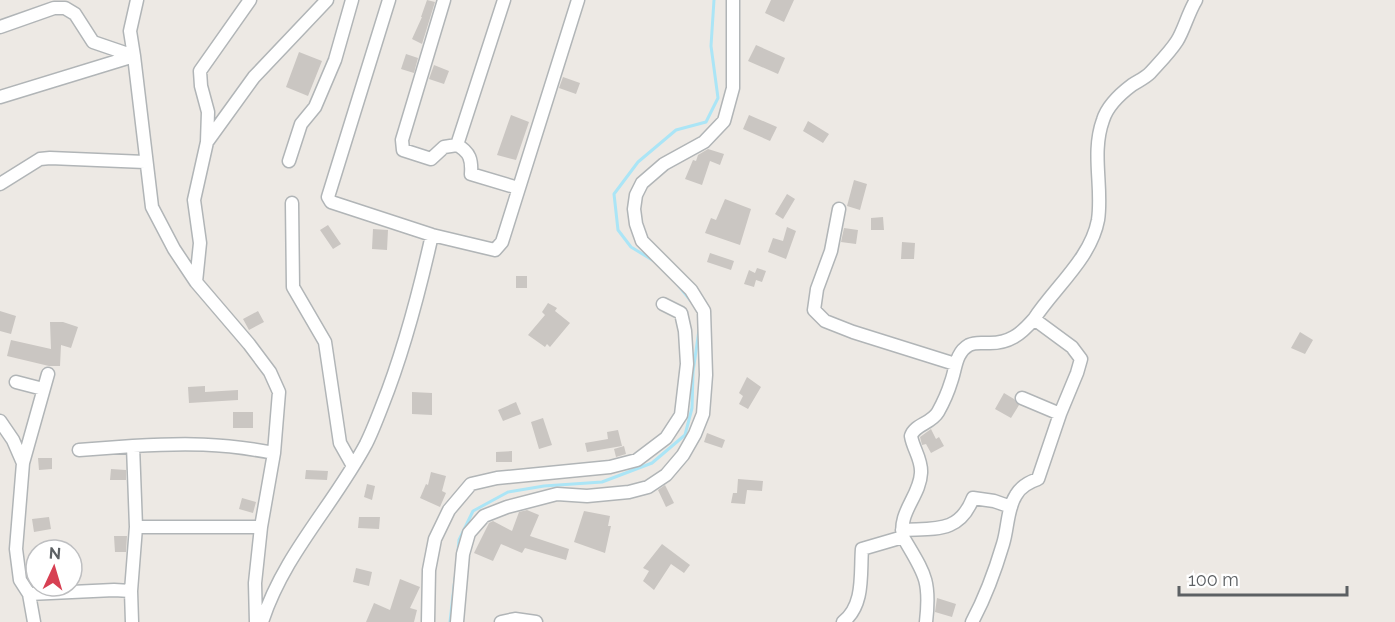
<svg xmlns="http://www.w3.org/2000/svg" width="1395" height="622" font-family="Raleway,sans-serif">
<style>
.lines{fill:none;stroke-linecap:round;stroke-linejoin:round}
.stream{stroke:#abe5f6;stroke-width:3}
.building{fill:#cac6c2}
.street-casing{stroke:#b1b5b7;stroke-width:15}
.street{stroke:#fff;stroke-width:12}
</style>
<rect width="100%" height="100%" fill="#ede9e4"/>
<g class="lines">
<path class="stream" d="M654,261L631,247L618,230L614,194L638,162L676,130L706,122L718,98L711,46L714,0
M678,285L691,301
M458,551L459,540L473,511L508,492L544,486L602,482L652,463L685,435L692,408L693,372L699,330
M450,622L455,578"/>
</g>
<path class="building" d="M427,0L435,2L422,44L412,39L422,17H421Z
M771,0H794L784,22L765,13Z
M756,45L785,58L778,74L748,61Z
M299,52L322,61L308,96L286,87Z
M406,54L418,58L414,73L401,69Z
M434,65L449,71L444,84L429,79Z
M563,77L580,83L576,94L559,88Z
M511,115L529,122L516,160L497,155Z
M749,115L777,127L770,141L743,129Z
M808,121L829,134L823,143L803,131Z
M708,149L724,154L720,165L710,161L702,185L685,179L693,160L696,161L698,155Z
M854,180L867,184L860,210L847,206Z
M787,194L795,199L783,219L775,214Z
M725,199L751,209L740,245L705,233L711,218L716,220Z
M883,217L884,230H871V218Z
M328,225L341,244L333,249L320,230Z
M787,227L796,231L786,259L768,252L773,238L783,241Z
M844,228L858,230L856,244L841,242Z
M373,229L388,230L387,250L372,249Z
M902,242L915,243L914,259H901Z
M710,253L734,261L731,270L707,262Z
M757,268L766,271L762,282L756,280L754,287L744,284L749,270L755,273Z
M516,276H527V288H516Z
M548,303L557,308L555,311L570,323L550,347L547,344L545,347L528,335L545,315L542,312Z
M0,311L16,316L11,334L0,331Z
M258,311L264,322L249,330L243,319Z
M50,322H63L78,327L71,348L61,345L60,366H49L7,356L11,340L51,349Z
M1300,332L1313,340L1305,354L1291,348Z
M747,377L761,387L748,409L739,404L743,396L739,393Z
M205,386V392L238,390V400L189,403L188,387Z
M412,392L432,393V415L412,414Z
M1004,393L1014,399L1019,405L1011,418L995,409Z
M516,402L521,414L503,421L498,410Z
M233,412H253V428H233Z
M543,418L552,445L539,449L531,422Z
M931,429L936,439L939,437L944,446L931,453L926,444L922,445L920,437Z
M618,430L622,446L587,452L585,443L608,439L607,432Z
M707,433L725,440L722,448L704,442Z
M624,446L626,454L616,457L614,449Z
M512,451V462H496V452Z
M38,458H52V469L39,470Z
M111,469L126,470V480H110Z
M306,470L328,471L327,480L305,479Z
M431,472L446,476L442,491L446,493L440,507L420,498L426,484L428,485Z
M738,479L763,481L762,491L747,490L745,504L731,503L733,493H737Z
M367,484L375,486L372,500L364,497Z
M665,485L674,503L666,507L658,490Z
M242,498L256,502L253,513L239,509Z
M527,510L539,515L530,536L569,549L566,560L525,548L522,553L501,544L493,561L474,553L489,523L493,521L512,531L519,512Z
M584,511L610,516L608,526H611L605,553L574,542Z
M49,517L51,529L34,532L32,519Z
M359,517H380L379,529L358,528Z
M114,536H127L126,552H115Z
M662,544L690,565L684,573L671,564L654,590L643,581L649,571L643,568Z
M356,568L372,572L369,586L353,582Z
M400,579L420,587L410,608L417,610L414,622H366L374,603L390,610Z
M937,598L956,604L952,617L935,612Z"/>
<g class="lines">
<g class="street-casing">
<path id="street" d="M389,0L328,197L331,202L432,235L495,250L502,242L578,0
M444,0L402,140L403,150L431,159L444,147L457,145C470,152 472,160 471,174L518,188
M0,27L54,8H65L75,14L93,42L134,56L152,207L174,249L196,282L249,344L270,372L279,392L274,453L261,527L255,583L256,622
M0,97L134,56L130,31L137,0
M207,142L208,112L201,86L200,71L250,0
M457,145L504,0
M289,161L301,124L315,107L335,60L352,0
M0,184L40,159L50,158L145,162
M292,203L293,287L325,342L340,443L353,466
M839,209L831,251L817,289L814,310L825,321L853,332L955,364
M196,282L200,243L194,200L207,142L254,77L327,0
M16,382L43,389
M1060,414L1077,373L1081,359L1072,347L1034,319C1055,287 1091,258 1098,220C1103,187 1091,153 1103,120C1107,107 1120,94 1132,85C1138,81 1145,78 1150,73C1159,63 1170,52 1177,41C1184,30 1188,13 1196,0
M0,421L13,440L23,463L16,549L20,580L29,594L34,622
M79,450L133,446
M23,463L48,374
M136,527H261
M902,530C934,528 959,534 973,498L994,501L1011,507
M903,537C924,573 931,579 926,622
M29,594L114,590L131,591
M132,622L131,591L136,527L133,446C185,443 222,443 274,453
M262,622C284,554 333,506 366,444C372,432 377,419 382,406C404,351 419,293 432,235
M428,622L429,570L435,539L449,510L471,484L497,478L610,467L637,460L666,438L681,415L687,364L685,331L681,313L663,304
M457,622L463,554L469,533L484,516L507,507L557,494L587,496L629,492L648,487L666,475L683,455L695,434L703,414L706,375L704,311L691,290L642,241L636,224L634,209L636,195L642,183L664,164L704,142L724,121L733,88V0
M501,622L515,619L536,622
M843,622C865,605 860,573 862,549L903,537C898,512 920,496 921,473C922,459 913,449 911,436C915,424 931,424 938,412C943,403 948,392 951,382C956,369 955,353 969,345C975,342 981,343 987,343C1009,344 1021,334 1034,319
M972,622C985,598 995,571 1003,544C1008,528 1007,509 1016,495C1021,486 1029,482 1038,479L1060,414L1022,398"/>
</g>
<use href="#street" class="street"/>
</g>
<g transform="translate(54 568) rotate(4)"><circle r="28" fill="#ffffff" stroke="#bebfc1" stroke-width="1.5"/>
<path d="M0-4.5L10 22L0 15L-10 22Z" fill="#d74053"/>
<text y="-9" font-size="16" font-weight="bold" text-anchor="middle" fill="#5c6063">N</text>
</g>
<path d="M1179 586v9h168v-9" fill="none" stroke="#5c6063" stroke-width="3"/>
<text x="1188" y="586" font-size="18" fill="#5c6063" stroke="#ffffff" stroke-width="4.5" paint-order="stroke">100 m</text>
</svg>
